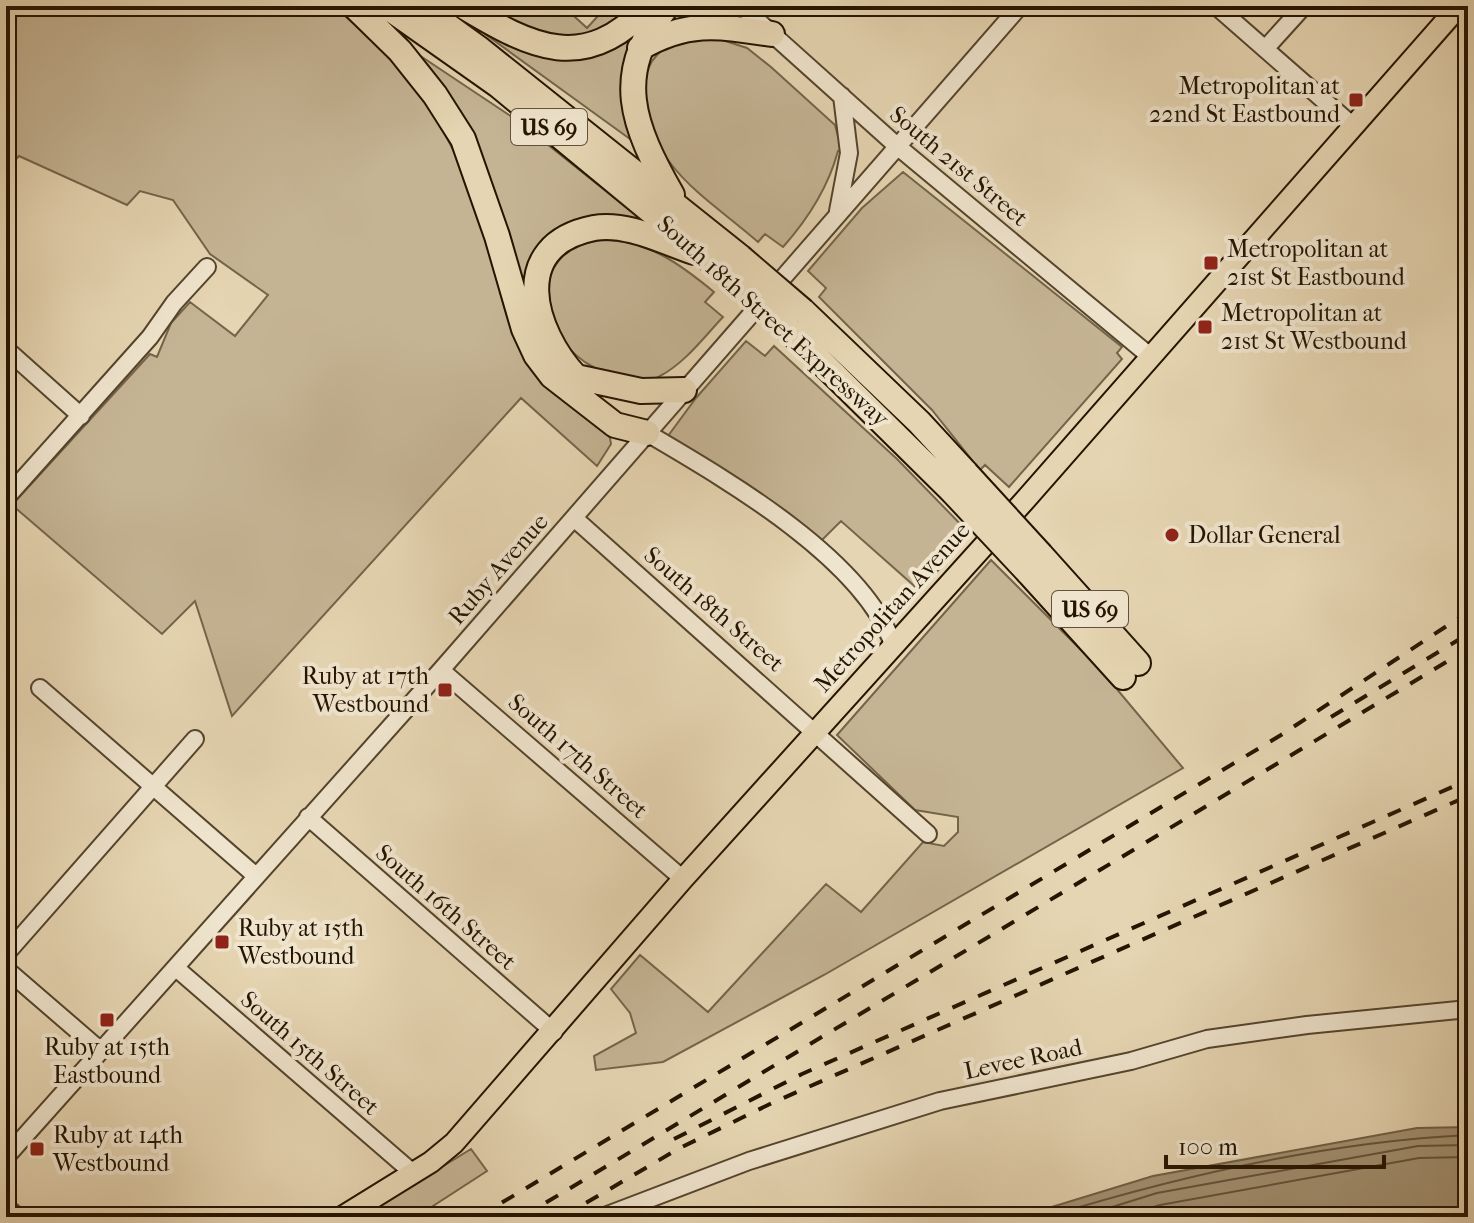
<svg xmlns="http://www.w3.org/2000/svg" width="1474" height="1223" font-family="'IM FELL French Canon',serif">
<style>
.green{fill:#c5b494;stroke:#74644a;stroke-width:2}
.water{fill:#a49375;stroke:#716046;stroke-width:2}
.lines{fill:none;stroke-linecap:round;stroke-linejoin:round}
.shore{stroke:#64543a;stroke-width:2}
.minor-casing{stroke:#54442c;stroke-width:20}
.major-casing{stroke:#241400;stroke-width:24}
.highway-casing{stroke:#241400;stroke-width:28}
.minor{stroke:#efe4cd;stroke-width:16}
.major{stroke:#e6d5b2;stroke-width:20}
.highway{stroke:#e6d5b2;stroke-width:24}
.rail{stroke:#241400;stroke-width:4;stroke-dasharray:14 14;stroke-linecap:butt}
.highway-bridge-casing{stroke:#241400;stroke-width:28;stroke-linecap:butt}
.highway-bridge{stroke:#e6d5b2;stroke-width:24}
.poi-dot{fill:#8f2418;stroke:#efe4cd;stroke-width:3}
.labels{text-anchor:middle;stroke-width:8;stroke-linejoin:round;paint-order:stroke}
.shield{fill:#efe4cd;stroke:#61523e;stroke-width:2}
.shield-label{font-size:22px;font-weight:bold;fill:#241400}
.poi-label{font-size:24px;fill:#241400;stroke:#efe4cd;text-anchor:start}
.street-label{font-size:24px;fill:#241400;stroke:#efe4cd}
</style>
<rect width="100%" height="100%" fill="#e6d5b2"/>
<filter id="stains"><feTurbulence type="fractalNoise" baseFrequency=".0025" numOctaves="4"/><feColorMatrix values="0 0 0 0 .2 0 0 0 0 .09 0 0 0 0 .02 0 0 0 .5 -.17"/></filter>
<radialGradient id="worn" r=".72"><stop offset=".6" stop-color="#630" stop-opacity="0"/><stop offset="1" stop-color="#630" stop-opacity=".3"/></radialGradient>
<path class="green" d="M6,6H333C409,67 457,136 485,230C495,266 503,315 519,348C538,386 584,405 610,438L611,444L597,466L521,398L232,716L195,601L162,634L12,505L150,354L157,357L171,323L190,302L235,336L268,295L210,254L173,200L140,191L127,205L19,156L6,170Z
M479,6H563L587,28L607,6H636L591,36L554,39Z
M489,29L512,42L633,31L638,34L633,136L630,139L485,34Z
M713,37L747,48L771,67L835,125L842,151H838C828,188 808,219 783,247L765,234L758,242C730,217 694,194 671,164C648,136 625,66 671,45C682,39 700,39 713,37Z
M413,51L518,121L641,219L638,226L586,223L526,291Z
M903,172L1122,347L1117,353L1122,359L1009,487L985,465L980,470L932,410L819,297L826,288L808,271L862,208Z
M602,240C648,240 680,264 714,292L705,302L723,317C704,337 685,363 660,376C648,383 637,380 624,376C615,374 603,373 595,368C536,338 523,250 602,240Z
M746,341L765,356L774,346L897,459L970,534L920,591L841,521L821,541L668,436L696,398Z
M991,560L1100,669L1183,768L824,975L663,1062L596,1070L594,1056L636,1033L630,1013L611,989L640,955L708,1012L826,884L861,912L923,842L944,846L958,832V817L915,810L837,735Z
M471,1149L487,1171L416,1217H361Z"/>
<path class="water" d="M1468,1127V1217H1019L1153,1176L1417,1128Z"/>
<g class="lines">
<path class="shore" d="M1046,1217C1179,1176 1328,1142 1468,1135
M1080,1217L1157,1193L1418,1146L1468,1145
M1121,1217L1160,1205L1419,1158L1468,1157"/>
<g class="minor-casing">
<path id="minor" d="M741,6L897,146L1151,357
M1216,6L1353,126
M1265,49L1304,6
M838,211L849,153L842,96
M6,349L81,416
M647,433C725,479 861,557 893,644
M6,498L150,337L174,303L207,267
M574,518L928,834
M441,670L683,879
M40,688L256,876
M308,817L554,1032
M6,954L195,739
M176,968L413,1173
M6,969L101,1051
M6,1157L441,670L1020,6
M6,1207L18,1217
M602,1217L749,1161L940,1101L1131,1061L1207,1039L1307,1025L1468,1009"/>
</g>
<g class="major-casing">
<path id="major" d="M342,1217L431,1162L454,1143L683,879L1026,499L1459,6"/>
</g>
<g class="highway-casing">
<path id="highway" d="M354,6L400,51L435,95L463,139L497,236L524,329L536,355L552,376L615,425L647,433
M386,6L498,85L726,273
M420,6L478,48L740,257
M463,6C531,47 585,75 648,6
M667,6C611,74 633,126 672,195
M640,48C688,20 719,26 772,34
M803,311L919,422L966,473
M790,331L952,491
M576,377C533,331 507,245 594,228C626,222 664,242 694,252
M576,377L641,391L684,390
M1041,555L1138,663
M1028,572L1123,677"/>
</g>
<use href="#minor" class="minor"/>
<use href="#major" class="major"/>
<use href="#highway" class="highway"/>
<path class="rail" d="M1331,717L1468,634
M674,1139L802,1074L1468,780
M478,1217L1281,735L1468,612
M522,1217L1468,649
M562,1217L678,1149L772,1103L1468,796"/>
<g class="highway-bridge-casing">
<path id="highway-bridge" d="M740,257L803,311
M726,273L790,331
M966,473L1041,555
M952,491L1028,572"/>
</g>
<use href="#highway-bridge" class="highway-bridge"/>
</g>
<g class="poi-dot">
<rect x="1348" y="92" width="16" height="16" rx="4"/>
<rect x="1203" y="255" width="16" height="16" rx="4"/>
<rect x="1197" y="319" width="16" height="16" rx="4"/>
<circle cx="1172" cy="535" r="8"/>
<rect x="437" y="682" width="16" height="16" rx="4"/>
<rect x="214" y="934" width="16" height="16" rx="4"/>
<rect x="99" y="1012" width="16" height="16" rx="4"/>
<rect x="29" y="1141" width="16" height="16" rx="4"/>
</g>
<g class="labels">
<g class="shield">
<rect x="511" y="109" width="76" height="36" rx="6"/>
<rect x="1052" y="591" width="76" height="36" rx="6"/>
</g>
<g class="shield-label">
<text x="549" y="135">US 69</text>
<text x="1090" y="617">US 69</text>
</g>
<g class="poi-label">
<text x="1340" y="94" text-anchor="end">Metropolitan at<tspan x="1340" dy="28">22nd St Eastbound</tspan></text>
<text x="1227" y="257">Metropolitan at<tspan x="1227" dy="28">21st St Eastbound</tspan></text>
<text x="1221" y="321">Metropolitan at<tspan x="1221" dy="28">21st St Westbound</tspan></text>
<text x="1188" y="543">Dollar General</text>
<text x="429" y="684" text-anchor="end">Ruby at 17th<tspan x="429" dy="28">Westbound</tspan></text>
<text x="238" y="936">Ruby at 15th<tspan x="238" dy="28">Westbound</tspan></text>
<text x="107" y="1055" text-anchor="middle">Ruby at 15th<tspan x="107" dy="28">Eastbound</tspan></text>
<text x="53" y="1143">Ruby at 14th<tspan x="53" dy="28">Westbound</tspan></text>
</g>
<g class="street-label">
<text transform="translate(959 166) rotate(40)" y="8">South 21st Street</text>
<text transform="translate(773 321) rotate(42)" y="8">South 18th Street Expressway</text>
<text transform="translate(498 569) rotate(-49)" y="8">Ruby Avenue</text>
<text transform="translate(892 607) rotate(-48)" y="8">Metropolitan Avenue</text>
<text transform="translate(714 609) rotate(41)" y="8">South 18th Street</text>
<text transform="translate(578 756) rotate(41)" y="8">South 17th Street</text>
<text transform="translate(446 907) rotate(41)" y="8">South 16th Street</text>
<text transform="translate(310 1053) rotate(41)" y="8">South 15th Street</text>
<text transform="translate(1023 1059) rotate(-12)" y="8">Levee Road</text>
</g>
</g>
<rect width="1474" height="1223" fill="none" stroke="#e6d5b2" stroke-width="32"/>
<rect x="8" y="8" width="1458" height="1207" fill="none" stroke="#241400" stroke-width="4"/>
<rect x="16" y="16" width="1442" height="1191" fill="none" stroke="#241400" stroke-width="2"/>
<path d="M1166 1155v12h218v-12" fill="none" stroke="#241400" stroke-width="4"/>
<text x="1178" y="1155" font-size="24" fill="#241400" stroke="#efe4cd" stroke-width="6" paint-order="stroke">100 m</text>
<rect width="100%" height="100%" filter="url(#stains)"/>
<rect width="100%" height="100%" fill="url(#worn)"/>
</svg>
